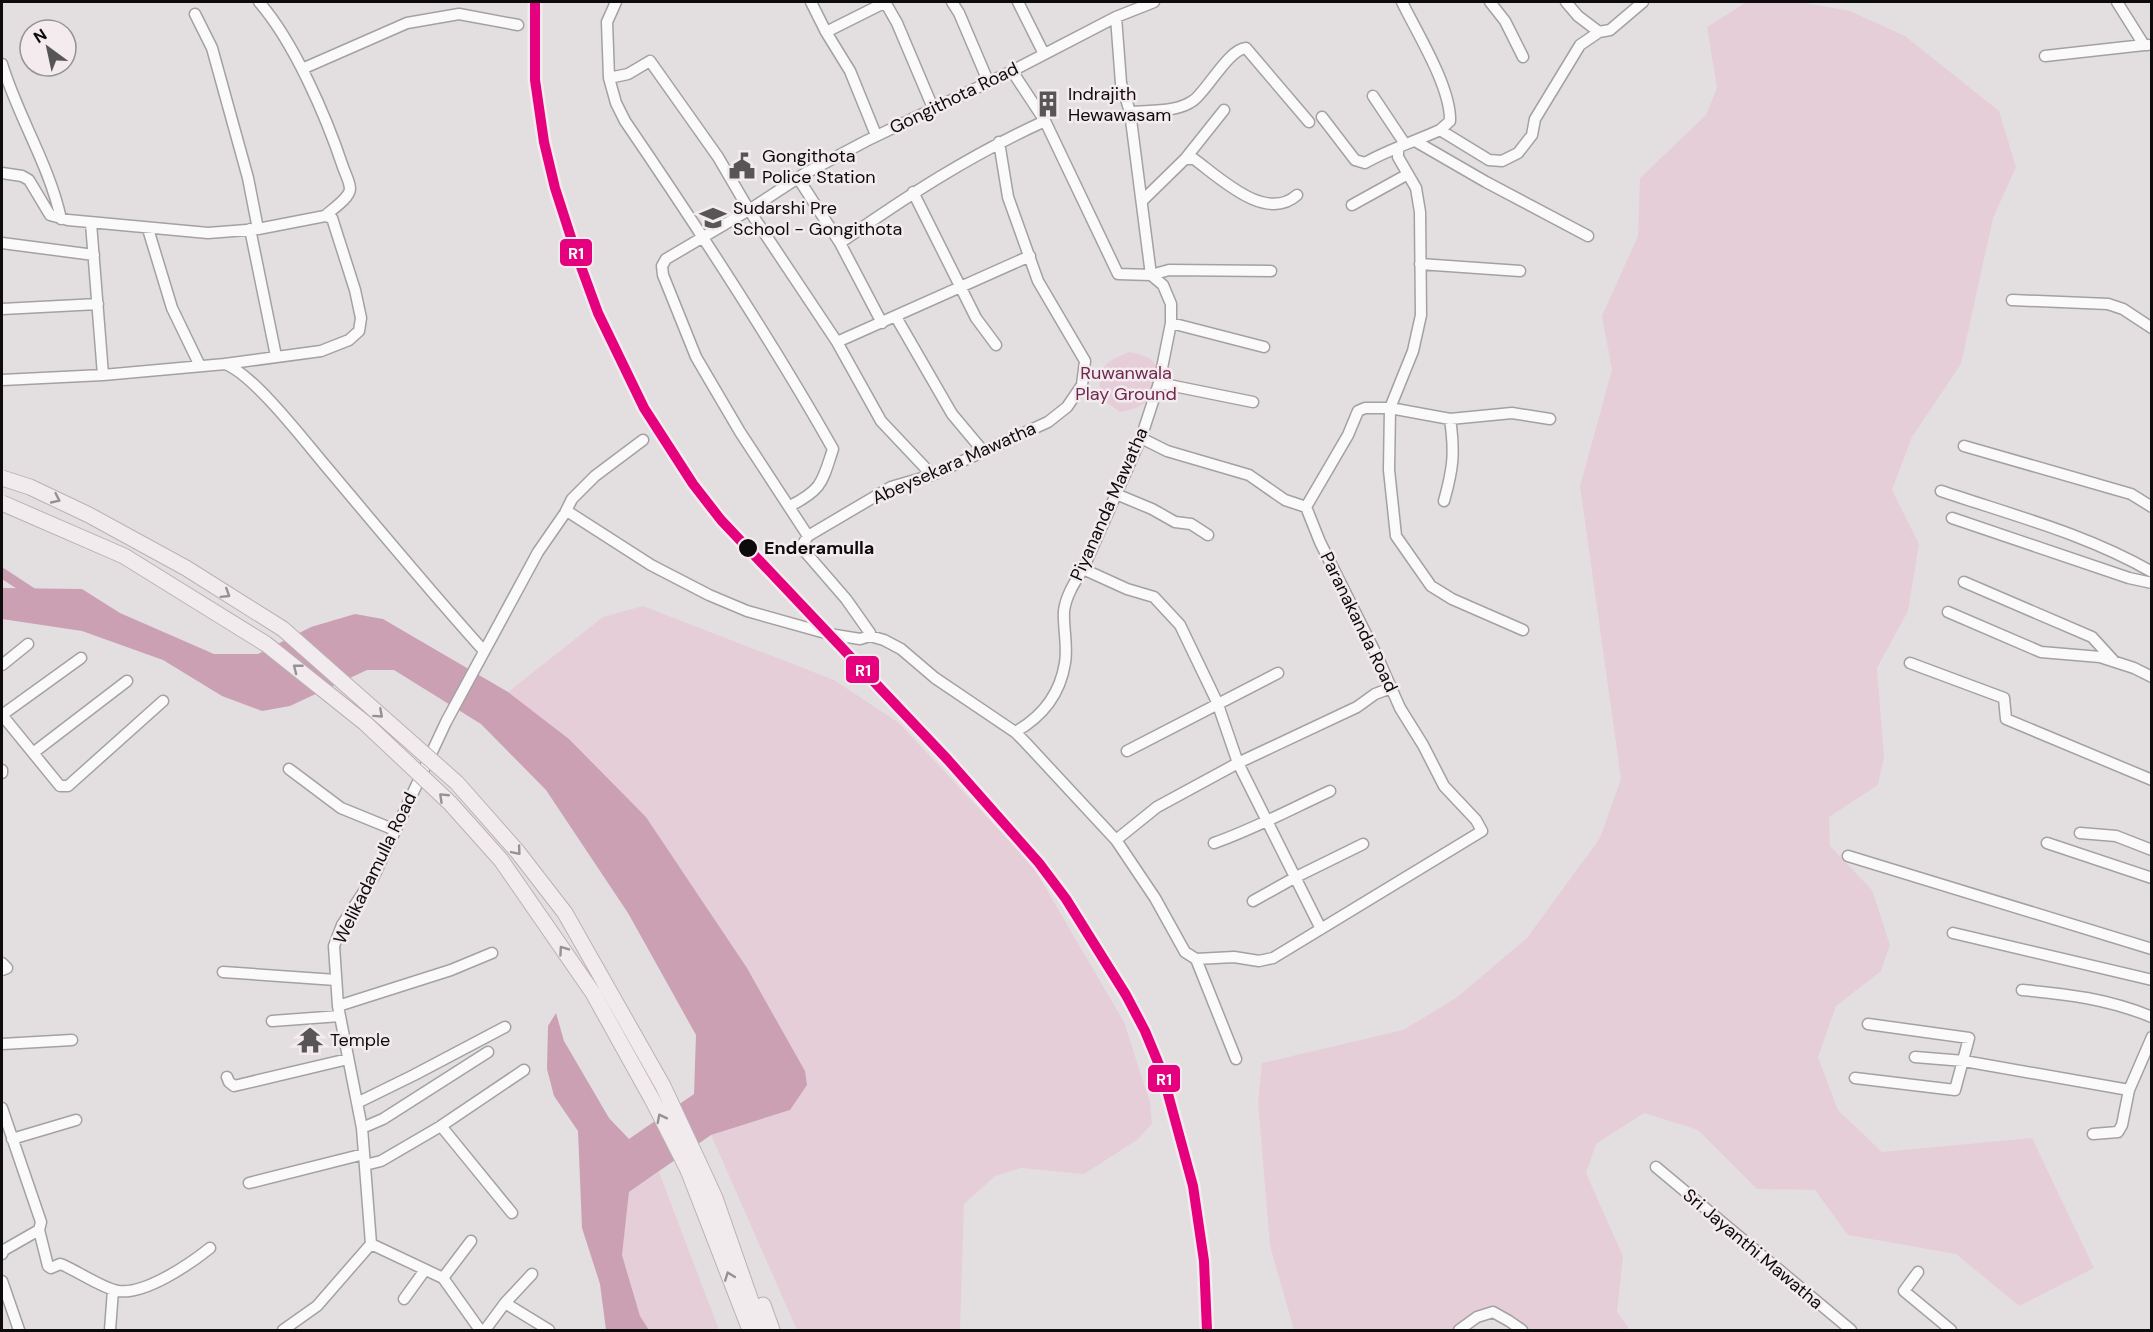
<svg xmlns="http://www.w3.org/2000/svg" width="2153" height="1332" font-family="'DM Sans',sans-serif">
<style>
.green{fill:#e6ced8}
.water{fill:#cba0b3}
.lines{fill:none;stroke-linecap:round;stroke-linejoin:round}
.canal{stroke:#cba0b3;stroke-width:10}
.minor-casing{stroke:#a4a1a2;stroke-width:13}
.highway-casing{stroke:#bab1b6;stroke-width:17}
.minor{stroke:#fbfafa;stroke-width:10}
.highway{stroke:#f1ebee;stroke-width:15}
.highway-bridge-casing{stroke:#bab1b6;stroke-width:17;stroke-linecap:butt}
.highway-bridge{stroke:#f1ebee;stroke-width:15}
.rail-1-casing{stroke:#f3ebee;stroke-width:15}
.rail-1{stroke:#e5007d;stroke-width:10}
.oneway{stroke:#969194}
.stop-dot{fill:#0d0b0c;stroke:#f3ebee;stroke-width:2}
.labels{text-anchor:middle;stroke-width:5;stroke-linejoin:round;paint-order:stroke}
.poi-label{font-size:18px;fill:#0d0b0c;stroke:#f3ebee;text-anchor:start}
.street-label{font-size:18px;fill:#0d0b0c;stroke:#f3ebee}
.park-label{font-size:18px;fill:#6f274d;stroke:#f3ebee}
.stop-label{font-size:18px;font-weight:bold;fill:#0d0b0c;stroke:#f3ebee;text-anchor:start}
.line-badge{stroke:#f3ebee;stroke-width:2}
.badge-label{font-size:16px;text-anchor:middle;font-weight:bold;fill:#fff}
</style>
<rect width="100%" height="100%" fill="#e3dfe1"/>
<path class="green" d="M1747,2H1800L1850,11L1905,36L1999,111L2016,167L1993,218L1961,364L1912,437L1892,490L1919,544L1908,611L1877,668L1884,757L1878,785L1829,817L1830,846L1872,890L1890,945L1881,971L1836,1006L1818,1057L1838,1110L1882,1152L2032,1138L2094,1268L2019,1306L1956,1254L1848,1235L1815,1190L1757,1189L1698,1130L1644,1113L1596,1144L1586,1173L1623,1256L1617,1312L1630,1330H1530L1504,1315L1478,1320L1464,1330H1294L1270,1246L1258,1102L1262,1063L1403,1030L1456,998L1527,938L1600,838L1621,779L1580,486L1612,370L1602,316L1638,236L1640,178L1706,115L1717,88L1707,27Z
M1130,352C1154,357 1164,364 1151,389C1148,395 1148,402 1142,405C1136,409 1127,410 1120,412L1096,395L1099,394C1101,365 1103,362 1130,352Z
M643,606L834,680L899,723L1033,866L1124,1022L1150,1102L1152,1124L1137,1140L1084,1174L1021,1168L995,1176L964,1204L960,1330H797L711,1135L790,1110L805,1071L747,968L646,817L569,739L508,692L603,617Z
M659,1172L719,1330H649L640,1316L622,1255L629,1192Z"/>
<path class="water" d="M2,588L82,589L120,613L214,654H258L311,627L355,614L383,619L508,692L569,739L646,817L747,968L805,1071L807,1085L790,1110L711,1135L629,1192L622,1255L640,1316L649,1330H606L600,1284L582,1228L578,1131L554,1096L547,1069L548,1026L556,1013L564,1041L609,1118L629,1139L694,1094L696,1035L628,913L546,790L481,724L394,670H367L290,706L262,711L222,696L163,660L82,631L2,619Z"/>
<g class="lines">
<path class="canal" d="M2,573L37,596"/>
<g class="minor-casing">
<path id="minor" d="M259,2C294,42 326,116 343,167C345,173 350,182 350,189C349,199 332,209 325,216
M616,2L607,22L609,78L616,103L625,121C698,228 769,336 833,449C822,482 823,489 790,506
M811,2L826,32L850,71L876,135
M885,2L897,23L933,108
M952,2L959,13L988,81
M1018,2L1044,54
M1402,2C1417,33 1451,87 1450,121L1440,130
M1490,2L1505,21L1523,57
M1566,2L1578,16L1599,32
M2117,2L2144,45H2148
M195,14L212,48L248,178L258,229
M826,32L886,2
M2045,56L2144,45
M2,64C18,117 49,164 61,219
M302,69L407,23L459,14L518,25
M1012,71L1045,121L1118,274L1151,275L1169,270L1271,271
M609,78L628,74L650,61L718,157L749,210L837,342L881,421L932,475
M1373,96L1405,144
M1130,112C1150,110 1177,113 1194,100C1208,89 1229,49 1246,48L1309,122
M1322,117L1355,160L1365,163C1389,149 1414,142 1440,130L1489,160L1502,161L1518,153L1532,135L1535,119L1580,45L1599,32L1610,30L1643,2
M1415,141L1486,182L1588,236
M1398,149V157L1416,188L1420,212L1421,315L1413,351L1390,408L1450,419L1512,413L1550,419
M1185,159H1194C1220,178 1266,223 1297,195
M2,173L22,176L29,180L50,215L68,220L208,233L258,229L325,216L332,218L355,290L361,318L359,331L349,340L321,351L225,364
M798,178L840,243
M913,192L976,318L996,345
M1142,201L1185,159L1224,110
M1352,205L1408,174
M91,223L103,375
M148,229L172,308L200,366
M250,229L276,356
M2,243L94,255
M1420,264L1520,271
M2012,300L2108,304L2123,309L2152,328
M2,309L98,304
M896,317L952,414L983,451
M882,323L840,243C907,196 970,155 1045,121
M1171,323L1264,347
M837,342L1030,256
M2,380L103,375L225,364C253,374 303,439 324,464C377,527 429,590 484,651
M1159,383L1253,402
M1141,438L1167,451L1249,475L1285,500L1306,507
M1964,446L2131,494L2152,507
M1941,491C2012,515 2086,534 2152,572
M1116,494L1152,509L1175,522L1191,524L1208,535
M1444,501C1453,469 1455,453 1450,419
M565,513H570L651,565L709,595L747,611L829,634L860,639L870,636L884,640L901,649L935,678L1015,732L1025,742L1116,840L1155,898L1185,952L1196,959L1234,957L1259,961L1273,958L1482,831L1476,820L1444,786L1423,745L1400,708L1378,658L1320,542L1306,507L1348,435L1358,411L1365,408H1390L1389,470L1396,536L1431,586L1452,599L1523,630
M1952,518L2129,578L2152,583
M808,536L891,487L932,475L1048,422L1067,407L1082,385L1085,361L1038,281L1008,197L999,142
M1083,569L1127,589L1154,597L1180,625L1217,702L1238,763L1321,929
M1964,582L2092,637L2113,660
M1948,612L2041,652L2100,657L2134,668L2152,677
M870,636V633L846,599L801,547L808,536L740,432L696,357L663,275L662,266L666,259L749,210L804,174L866,141L1012,71L1116,17L1154,2
M1910,663L2004,698L2006,719L2152,780
M2,665L28,644
M2,715L60,786H68L163,701
M2,715L81,658
M1015,732C1042,717 1060,694 1065,663C1068,646 1063,628 1064,611C1066,595 1075,582 1083,569L1141,438L1159,383L1171,323V304L1163,285L1151,275L1130,112L1121,83L1116,17
M1127,751L1278,673
M33,753L127,681
M289,769L341,808L395,830
M2,770V773
M2080,833L2116,836L2152,850
M1116,840L1157,807L1238,763L1357,707L1375,694L1391,688
M1214,843C1254,829 1291,809 1330,791
M2047,843L2152,878
M1848,856L2152,949
M1253,901L1296,877L1363,844
M1953,933L2152,980
M1196,959L1236,1059
M2,963L7,968L2,970
M223,972L336,980
M2022,990C2068,994 2108,999 2152,1017
M338,1006L451,970L492,953
M272,1021L340,1016
M2,1044L72,1040
M1915,1057L1964,1061L2129,1090
M227,1077L229,1082L234,1086L348,1059
M1855,1078L1955,1090L1969,1038L1868,1024
M357,1103L414,1075L505,1027
M2,1108L41,1222L39,1230L4,1250L2,1254
M441,1126L524,1070
M362,1128L383,1119L488,1052
M2093,1134L2118,1132L2122,1125L2129,1090L2152,1037
M12,1139L76,1120
M365,1165L381,1161L441,1126L512,1213
M1656,1167L1851,1330
M249,1183L364,1154
M39,1230L48,1266L51,1268L60,1264L63,1265C77,1271 104,1289 118,1291C145,1295 190,1264 210,1248
M371,1244L443,1278L480,1330
M1918,1272L1904,1291L1951,1330
M443,1278L471,1241
M2,1281L19,1330
M404,1299L425,1270
M505,1303L549,1330
M110,1330L113,1290
M283,1330L317,1306L371,1244L362,1128L338,1006L334,946L342,925L374,876L446,722L538,552L565,513L572,499L595,476L643,440
M485,1330L505,1303L532,1274
M1459,1330L1477,1317L1493,1312L1509,1321L1522,1330"/>
</g>
<g class="highway-casing">
<path id="highway" d="M698,1161L715,1198L761,1330
M688,1170L750,1330
M763,1305L772,1330"/>
</g>
<use href="#minor" class="minor"/>
<use href="#highway" class="highway"/>
<g class="highway-bridge-casing">
<path id="highway-bridge" d="M2,478L30,487L89,515L186,568L283,629L457,783L517,851L565,913L663,1086L698,1161
M2,503L124,556L266,644L365,723L450,803L501,860L593,993L653,1101L688,1170"/>
</g>
<use href="#highway-bridge" class="highway-bridge"/>
<g class="rail-1-casing">
<path id="rail-1" d="M535,2V80L544,142L555,188L576,253L598,313L644,408L693,484L721,520L948,760L1039,863L1066,899L1126,995L1145,1031L1162,1072L1193,1186L1204,1261L1207,1330"/>
</g>
<use href="#rail-1" class="rail-1"/>
</g>
<defs><path id="oneway-chevron" d="M-2-3.5L2.5 0L-2 3.5" fill="none" stroke-width="1.6" stroke-linecap="round" stroke-linejoin="round" transform="scale(1.5)"/></defs>
<g class="oneway">
<use href="#oneway-chevron" transform="translate(56 499) rotate(25)"/>
<use href="#oneway-chevron" transform="translate(226 594) rotate(32)"/>
<use href="#oneway-chevron" transform="translate(297 668) rotate(-142)"/>
<use href="#oneway-chevron" transform="translate(379 714) rotate(42)"/>
<use href="#oneway-chevron" transform="translate(443 797) rotate(-136)"/>
<use href="#oneway-chevron" transform="translate(517 851) rotate(50)"/>
<use href="#oneway-chevron" transform="translate(563 950) rotate(-125)"/>
<use href="#oneway-chevron" transform="translate(661 1118) rotate(-117)"/>
<use href="#oneway-chevron" transform="translate(729 1276) rotate(-111)"/>
</g>
<defs>
<g id="building-bare" transform="scale(2.07)"><path d="M-4-6H4V6H1V3H-1V6H-4ZM-2.5-4.3h1.7v1.8h-1.7ZM.8-4.3h1.7v1.8H.8ZM-2.5-1h1.7V.8h-1.7ZM.8-1h1.7V.8H.8Z" fill="#585557" stroke="#f3ebee" stroke-width="2.5" paint-order="stroke"/></g>
<g id="civic-bare" transform="scale(2.07)"><path d="M-.6-6.5H3V-4.5H.6V-3L4-1V1h2V6H-6V1h2V-1L-.6-3ZM-1.2 2.5V6h2.4V2.5Z" fill="#585557" stroke="#f3ebee" stroke-width="2.5" paint-order="stroke"/></g>
<g id="school-bare" transform="scale(2.07)"><path d="M0-5L7-2L0 1L-7-2ZM-4 1L0 2.5L4 1V4Q0 6-4 4Z" fill="#585557" stroke="#f3ebee" stroke-width="2.5" paint-order="stroke"/></g>
<g id="temple-bare" transform="scale(2.07)"><path d="M0-6L5-2H3V0L6.5 2.5H4V6H1.5V3h-3V6H-4V2.5H-6.5L-3 0V-2H-5Z" fill="#585557" stroke="#f3ebee" stroke-width="2.5" paint-order="stroke"/></g>
</defs>
<g fill-rule="evenodd">
<use href="#building-bare" x="1048" y="104"/>
<use href="#civic-bare" x="742" y="166"/>
<use href="#school-bare" x="713" y="218"/>
<use href="#temple-bare" x="310" y="1040"/>
</g>
<circle class="stop-dot" cx="748" cy="548" r="10"/>
<g class="labels">
<g class="poi-label">
<text x="1068" y="100">Indrajith<tspan x="1068" dy="21">Hewawasam</tspan></text>
<text x="762" y="162">Gongithota<tspan x="762" dy="21">Police Station</tspan></text>
<text x="733" y="214">Sudarshi Pre<tspan x="733" dy="21">School - Gongithota</tspan></text>
<text x="330" y="1046">Temple</text>
</g>
<g class="street-label">
<text transform="translate(954 98) rotate(-26)" y="6">Gongithota Road</text>
<text transform="translate(954 463) rotate(-24)" y="6">Abeysekara Mawatha</text>
<text transform="translate(1109 504) rotate(-66)" y="6">Piyananda Mawatha</text>
<text transform="translate(1359 622) rotate(64)" y="6">Paranakanda Road</text>
<text transform="translate(375 868) rotate(-64)" y="6">Welikadamulla Road</text>
<text transform="translate(1753 1249) rotate(40)" y="6">Sri Jayanthi Mawatha</text>
</g>
<g class="park-label">
<text x="1126" y="379">Ruwanwala<tspan x="1126" dy="21">Play Ground</tspan></text>
</g>
<g class="stop-label">
<text x="764" y="554">Enderamulla</text>
</g>
</g>
<g class="line-badge">
<rect x="559" y="238" width="34" height="29" rx="6" fill="#e5007d"/>
<rect x="845" y="655" width="35" height="29" rx="6" fill="#e5007d"/>
<rect x="1147" y="1064" width="34" height="29" rx="6" fill="#e5007d"/>
</g>
<g class="badge-label">
<text x="576" y="259">R1</text>
<text x="863" y="676">R1</text>
<text x="1164" y="1085">R1</text>
</g>
<rect width="2153" height="1332" fill="none" stroke="#0d0b0c" stroke-width="6"/>
<g transform="translate(48 48) rotate(327)"><circle r="28" fill="#f3ebee" stroke="#979194" stroke-width="1.5"/>
<path d="M0-4.5L10 22L0 15L-10 22Z" fill="#585557"/>
<text y="-9" font-size="16" font-weight="bold" text-anchor="middle" fill="#0d0b0c">N</text>
</g>
</svg>
